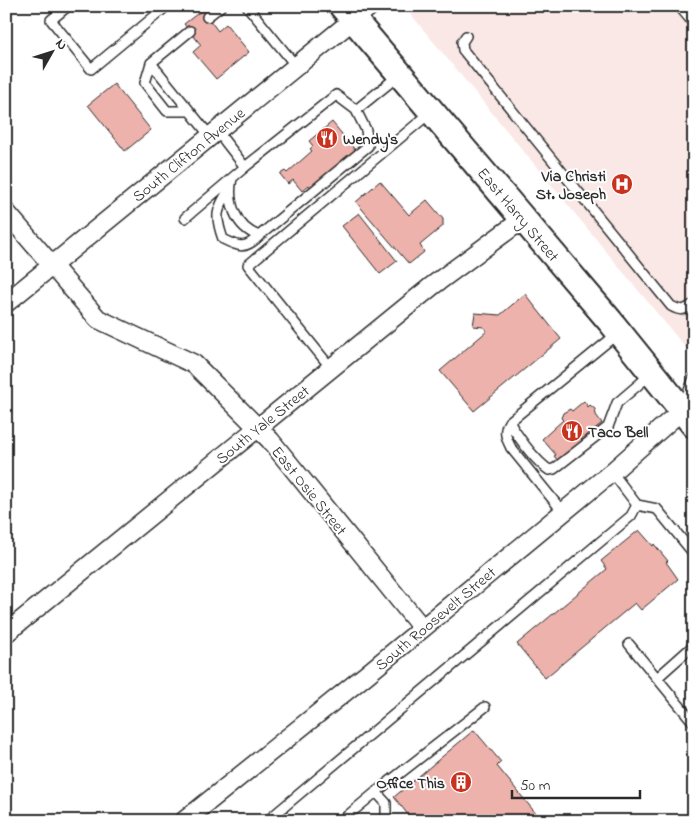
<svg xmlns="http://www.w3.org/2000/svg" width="700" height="827" font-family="'Indie Flower',sans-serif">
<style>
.built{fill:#fae8e6}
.building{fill:#edb2ab;stroke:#2b2b2b}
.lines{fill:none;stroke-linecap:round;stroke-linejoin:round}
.lane-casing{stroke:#2b2b2b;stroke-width:12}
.street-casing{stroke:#2b2b2b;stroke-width:21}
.secondary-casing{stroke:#2b2b2b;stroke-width:29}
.lane{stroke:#fff;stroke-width:9}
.street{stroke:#fff;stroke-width:18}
.secondary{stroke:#fff;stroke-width:25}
.labels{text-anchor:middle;stroke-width:4;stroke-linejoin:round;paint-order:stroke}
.poi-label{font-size:16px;font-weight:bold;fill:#2b2b2b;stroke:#fff;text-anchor:start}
.street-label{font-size:16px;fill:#2b2b2b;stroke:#fff}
</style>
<rect width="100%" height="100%" fill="#fff"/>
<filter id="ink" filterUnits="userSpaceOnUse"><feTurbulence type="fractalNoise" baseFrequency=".02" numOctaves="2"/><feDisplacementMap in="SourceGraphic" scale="10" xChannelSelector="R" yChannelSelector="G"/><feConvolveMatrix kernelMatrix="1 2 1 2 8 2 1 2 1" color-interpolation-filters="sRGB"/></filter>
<g filter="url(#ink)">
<path class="built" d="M413,6H694V358L408,11Z"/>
<path class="building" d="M202,10L218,31L226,24L249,52L216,79L193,52L201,45L184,24Z
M114,84L151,130L125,151L88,105Z
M332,122L356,151L311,188L309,185L302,191L293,180L288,184L280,174L285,171L287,173L312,151L310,149L313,146L309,141Z
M380,181L409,215L427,200L443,219V226L420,245L424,252L409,264L356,202Z
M359,213L397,261L380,274L342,226Z
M525,294L561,339L474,411L440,371L487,331L484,327L473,326L475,313L500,315Z
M584,401L588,407L590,405L595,409L596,415L602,423L581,440L583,442L558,461L554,456L556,455L542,439L563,420L561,418L563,413L570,409L572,411Z
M639,530L653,546L654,544L668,561L666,562L678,579L641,610L635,603L545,678L517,644L607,569L601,561Z
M474,730L501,762L497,766L542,821H413L394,797Z"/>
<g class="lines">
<g class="lane-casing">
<path id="lane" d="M68,6L51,20L91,69L167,6
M247,6L296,66
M679,6L694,24
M207,17L221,6
M466,36L462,42L463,50L671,306C680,311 684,311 692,305
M151,63L210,136
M189,111H167L145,83L151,63L190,31
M217,131L245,167L336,95L356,110L398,76
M232,178C227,202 235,227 259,236L368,146L366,130L356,110
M230,188C217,210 214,214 223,239C239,247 245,250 259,236
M185,218L245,167
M331,368L248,265L430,113
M683,406L694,378
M509,422C519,438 533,459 549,470L554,469L608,427L617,403L651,374
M612,472L637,505L657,509L694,554
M563,512L511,448C506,438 503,431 509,422L617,334
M629,644L694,723
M657,678L694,645
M267,821L631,516L637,505
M341,821L376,792
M386,821V803L376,792L485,707"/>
</g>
<g class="street-casing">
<path id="street" d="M6,212L98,319L194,364L270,440L422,628
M6,303L370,6
M6,633L432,286L523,219
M184,821L366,675L612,472L682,410"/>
</g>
<g class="secondary-casing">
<path id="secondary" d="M342,6L610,321L694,425"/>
</g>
<use href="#lane" class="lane"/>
<use href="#street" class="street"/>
<use href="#secondary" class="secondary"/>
</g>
</g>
<defs>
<g id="restaurant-disc" transform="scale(1.125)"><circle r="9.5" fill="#c8321e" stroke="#fff"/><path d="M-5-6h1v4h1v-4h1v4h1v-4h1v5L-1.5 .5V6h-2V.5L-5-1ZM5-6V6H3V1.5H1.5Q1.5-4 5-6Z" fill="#fff"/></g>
<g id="hospital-disc" transform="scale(1.125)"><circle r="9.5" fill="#c8321e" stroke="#fff"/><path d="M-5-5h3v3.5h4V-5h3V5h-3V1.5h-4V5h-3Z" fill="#fff"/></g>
<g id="building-disc" transform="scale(1.125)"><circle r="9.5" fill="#c8321e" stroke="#fff"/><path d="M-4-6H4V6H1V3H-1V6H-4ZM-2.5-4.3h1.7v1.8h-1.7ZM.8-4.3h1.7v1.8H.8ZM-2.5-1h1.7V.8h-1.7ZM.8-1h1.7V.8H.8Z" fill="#fff"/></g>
</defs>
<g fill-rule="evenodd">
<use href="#restaurant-disc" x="327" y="138"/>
<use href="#hospital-disc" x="622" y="184"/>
<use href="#restaurant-disc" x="572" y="431"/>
<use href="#building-disc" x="461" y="782"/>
</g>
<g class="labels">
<g class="poi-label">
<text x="343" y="144">Wendy's</text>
<text x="606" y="181" text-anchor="end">Via Christi<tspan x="606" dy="18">St. Joseph</tspan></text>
<text x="588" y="437">Taco Bell</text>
<text x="445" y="788" text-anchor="end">Office This</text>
</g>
<g class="street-label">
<text transform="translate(188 154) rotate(-39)" y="6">South Clifton Avenue</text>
<text transform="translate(519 214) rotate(50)" y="6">East Harry Street</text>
<text transform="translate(262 424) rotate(-39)" y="6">South Yale Street</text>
<text transform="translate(310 490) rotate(51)" y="6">East Osie Street</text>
<text transform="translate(435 618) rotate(-40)" y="6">South Roosevelt Street</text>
</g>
</g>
<rect width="700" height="827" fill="none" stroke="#fff" stroke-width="25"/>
<rect x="12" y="12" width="675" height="802" fill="none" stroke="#2b2b2b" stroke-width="2" filter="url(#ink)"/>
<g transform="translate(52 52) rotate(51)" stroke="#ffffff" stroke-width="4" paint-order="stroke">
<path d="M0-4L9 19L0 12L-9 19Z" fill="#2b2b2b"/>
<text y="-8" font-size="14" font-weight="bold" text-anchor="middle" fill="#2b2b2b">N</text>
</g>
<path d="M512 790v8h128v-8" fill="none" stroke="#2b2b2b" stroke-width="2.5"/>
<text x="520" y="790" font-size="15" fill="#2b2b2b" stroke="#ffffff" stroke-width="4" paint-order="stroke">50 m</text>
</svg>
